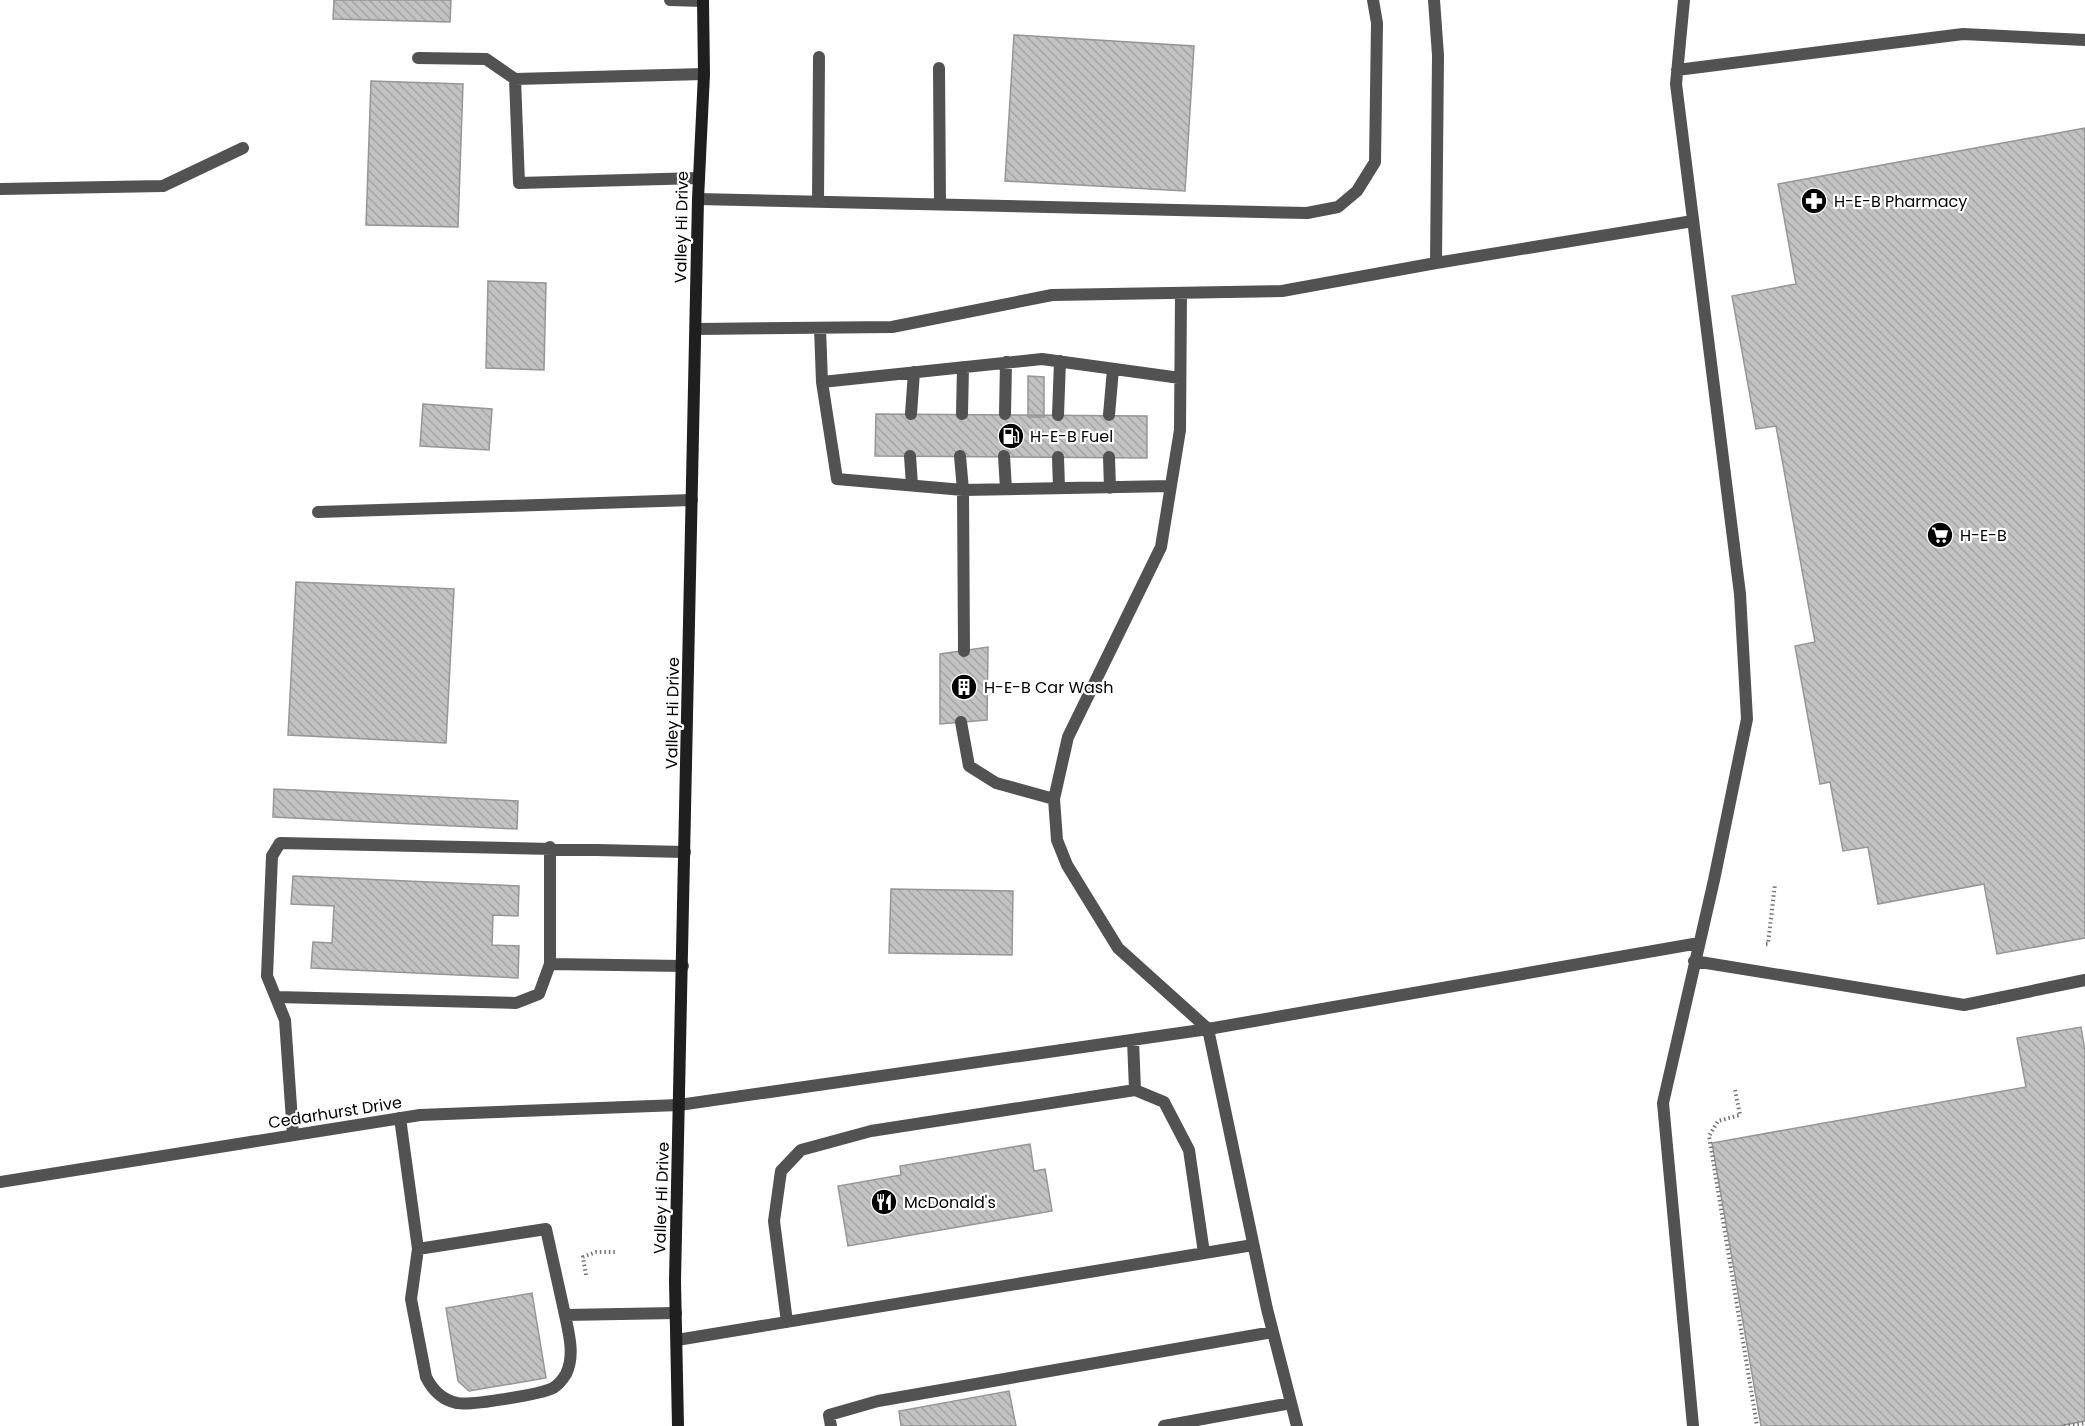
<svg xmlns="http://www.w3.org/2000/svg" width="2085" height="1426" font-family="Poppins,sans-serif">
<style>
.building{fill:url(#building-back-hatch);stroke:#969696;stroke-width:1.5}
.lines{fill:none;stroke-linecap:round;stroke-linejoin:round}
.path{stroke:#747474;stroke-width:4;stroke-dasharray:1.5 3;stroke-linecap:butt}
.lane{stroke:#525252;stroke-width:12}
.street{stroke:#525252;stroke-width:12}
.secondary{stroke:#1f1f1f;stroke-width:12}
.labels{text-anchor:middle;stroke-width:4.5;stroke-linejoin:round;paint-order:stroke}
.poi-label{font-size:16px;fill:#000;stroke:#fff;text-anchor:start}
.street-label{font-size:16px;fill:#000;stroke:#fff}
</style>
<defs>
<pattern id="building-back-hatch" width="6" height="6" patternUnits="userSpaceOnUse" patternTransform="scale(1.5)"><rect width="6" height="6" fill="#c2c2c2"/><path d="M-1 5l2 2M0 0l6 6M5-1l2 2" fill="none" stroke="#a5a5a5"/></pattern>
</defs>
<rect width="100%" height="100%" fill="#fff"/>
<path class="building" d="M334,0H451L450,22L333,19Z
M1014,35L1194,46L1185,191L1005,181Z
M371,81L463,84L458,227L366,225Z
M2085,128V938L1997,954L1984,884L1878,904L1868,847L1843,851L1830,782L1820,784L1795,646L1815,642L1776,426L1756,429L1732,296L1796,284L1778,184Z
M488,281L546,283L544,370L486,368Z
M1028,376L1044,377V417H1028Z
M423,404L492,409L489,450L420,446Z
M876,414L1147,416V458L875,456Z
M296,582L454,589L446,743L288,735Z
M988,647L987,720L940,724V654Z
M274,789L518,801L517,829L273,817Z
M293,876L519,886L518,916L493,915L492,945L519,946L518,978L311,968L313,942L332,943L334,906L291,904Z
M891,889L1013,891L1012,955L889,953Z
M2081,1027L2085,1051V1421L2059,1426H1761L1712,1143L2026,1087L2017,1038Z
M1030,1144L1034,1171L1045,1169L1052,1211L848,1246L838,1186L901,1175L900,1166Z
M532,1293L546,1378L469,1391L458,1381L446,1308Z
M1009,1391L1016,1426H901L899,1411Z"/>
<g class="lines">
<path class="path" d="M1766,944H1768L1775,884
M1735,1090L1740,1115L1718,1121L1709,1136L1757,1426
M586,1275L583,1257L596,1252H615
M2064,1426L2085,1423"/>
<path class="lane" d="M670,0L703,1
M1434,0L1438,55L1436,263
M1684,0L1676,84L1740,594L1747,719L1714,880L1663,1103L1693,1426
M418,58L486,59L515,79L704,74
M939,68L940,204
M1677,70L1963,34L2085,40
M515,79L519,183L699,178
M698,199L1307,213L1338,207L1357,191L1375,162L1377,23L1373,0
M818,201L819,57
M1181,293L1180,430L1161,547L1068,737L1054,799L1057,840L1067,865L1118,948L1208,1029L1699,943
M820,328L822,382
M696,329L892,327L1052,295L1282,291L1436,263L1693,221
M911,414L914,372
M962,414L963,367
M1005,414L1006,362
M1058,415L1060,361
M1109,415L1113,369
M910,456L912,485
M960,456L963,490L964,651
M1004,456L1006,489
M1058,457L1059,488
M1109,457L1110,488
M1171,486L963,490L837,479L822,382L1042,359L1180,378
M318,512L692,500
M961,722L969,766L996,783L1054,799
M550,847V964
M1694,961L1964,1005L2085,980
M276,997L516,1003L539,994L550,964L683,966
M1133,1040L1135,1090
M679,1105L1208,1029L1267,1309L1297,1426
M400,1118L418,1249L546,1229L565,1315L676,1313
M293,1135L285,1020L267,976L272,856L280,843L685,852
M418,1249L411,1299L426,1377C432,1389 442,1400 457,1403C470,1406 542,1394 553,1388C558,1385 563,1379 566,1374C575,1356 569,1334 565,1315
M787,1322L774,1221L781,1171L801,1150L871,1131L1135,1090L1164,1102L1189,1150L1204,1253
M677,1340L1253,1245
M831,1426L829,1415L878,1401L1273,1332
M1164,1426L1291,1403"/>
<path class="street" d="M0,189L163,186L243,148
M0,1182L420,1115L679,1105"/>
<path class="secondary" d="M678,1426L675,1281L698,199L704,74L703,0"/>
</g>
<defs>
<g id="pharmacy-disc" transform="scale(1.35)"><circle r="9.5" fill="#000" stroke="#fff"/><path d="M-2-6h4v4h4v4h-4v4h-4v-4h-4v-4h4Z" fill="#fff"/></g>
<g id="fuel-disc" transform="scale(1.35)"><circle r="9.5" fill="#000" stroke="#fff"/><path d="M-5.5-6h7V0h2V4h1.3V-2.5L3-4.5l.8-.8L6-3V5H2.5V1h-1V6h-7ZM-4.2-4.7v3.2H.2V-4.7Z" fill="#fff"/></g>
<g id="supermarket-disc" transform="scale(1.35)"><circle r="9.5" fill="#000" stroke="#fff"/><path d="M-6-5.5h2.5l.6 2H6L4.5 2H-2.5L-4.4-4H-6ZM-1.5 3.2a1.3 1.3 0 1 0 .1 0ZM3 3.2a1.3 1.3 0 1 0 .1 0Z" fill="#fff"/></g>
<g id="building-disc" transform="scale(1.35)"><circle r="9.5" fill="#000" stroke="#fff"/><path d="M-4-6H4V6H1V3H-1V6H-4ZM-2.5-4.3h1.7v1.8h-1.7ZM.8-4.3h1.7v1.8H.8ZM-2.5-1h1.7V.8h-1.7ZM.8-1h1.7V.8H.8Z" fill="#fff"/></g>
<g id="restaurant-disc" transform="scale(1.35)"><circle r="9.5" fill="#000" stroke="#fff"/><path d="M-5-6h1v4h1v-4h1v4h1v-4h1v5L-1.5 .5V6h-2V.5L-5-1ZM5-6V6H3V1.5H1.5Q1.5-4 5-6Z" fill="#fff"/></g>
</defs>
<g fill-rule="evenodd">
<use href="#pharmacy-disc" x="1814" y="201"/>
<use href="#fuel-disc" x="1011" y="436"/>
<use href="#supermarket-disc" x="1940" y="535"/>
<use href="#building-disc" x="964" y="687"/>
<use href="#restaurant-disc" x="884" y="1202"/>
</g>
<g class="labels">
<g class="poi-label">
<text x="1834" y="207">H-E-B Pharmacy</text>
<text x="1030" y="442">H-E-B Fuel</text>
<text x="1960" y="541">H-E-B</text>
<text x="984" y="693">H-E-B Car Wash</text>
<text x="904" y="1208">McDonald's</text>
</g>
<g class="street-label">
<text transform="translate(681 227) rotate(-89)" y="6">Valley Hi Drive</text>
<text transform="translate(672 713) rotate(-89)" y="6">Valley Hi Drive</text>
<text transform="translate(335 1112) rotate(-9)" y="6">Cedarhurst Drive</text>
<text transform="translate(661 1198) rotate(-88)" y="6">Valley Hi Drive</text>
</g>
</g>
</svg>
